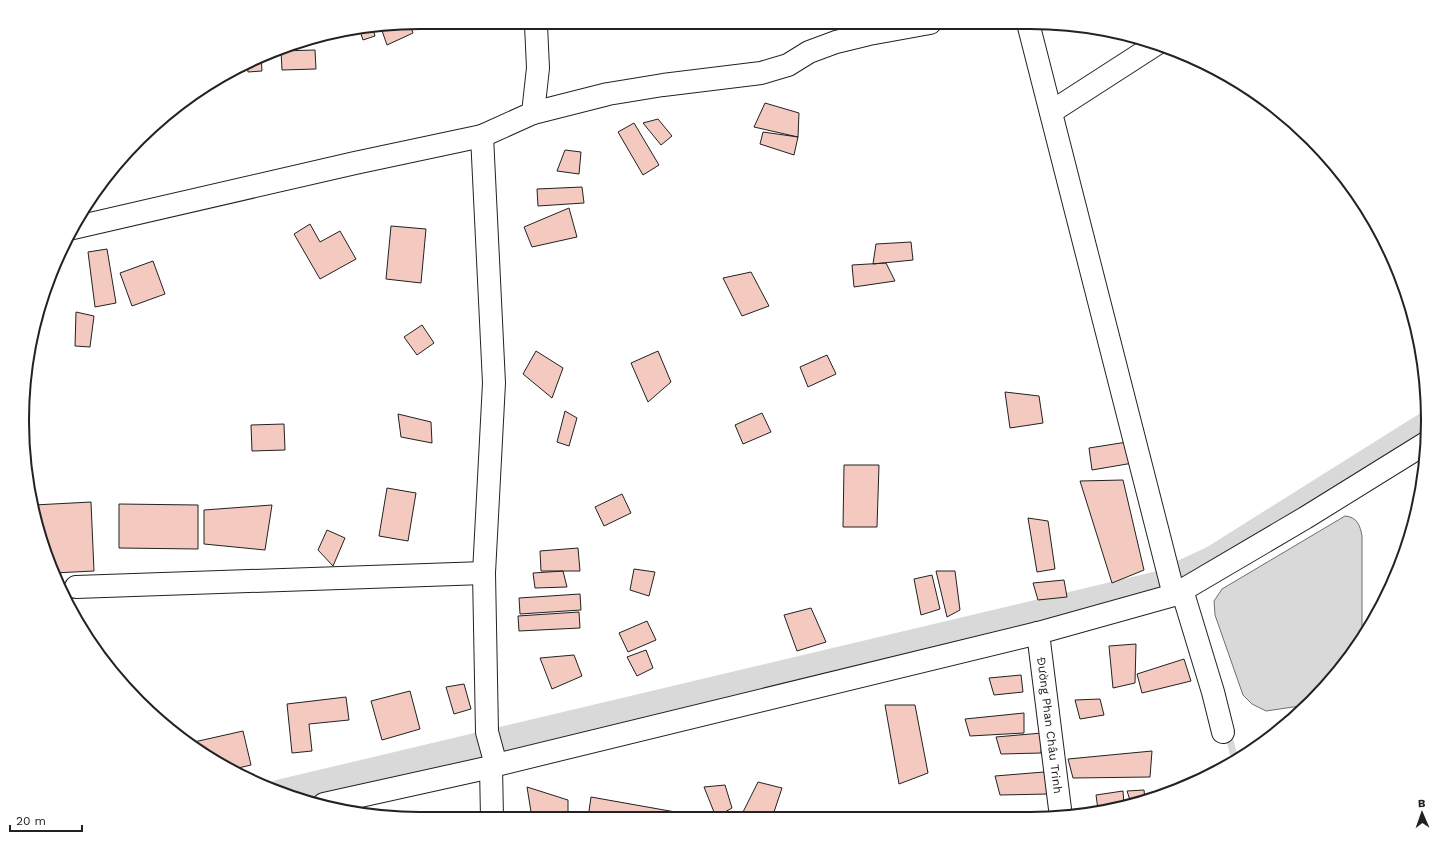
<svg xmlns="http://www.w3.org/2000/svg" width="1450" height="841" font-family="'Work Sans',sans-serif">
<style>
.water{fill:#d9d9d9;stroke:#6f6f6f}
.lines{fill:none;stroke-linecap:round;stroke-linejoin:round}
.stream{stroke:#d9d9d9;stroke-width:7}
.canal{stroke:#d9d9d9;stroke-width:25}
.building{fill:#f3c9c0;stroke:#222}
.minor-casing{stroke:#222;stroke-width:24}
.minor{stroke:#fff;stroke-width:22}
.labels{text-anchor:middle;stroke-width:3;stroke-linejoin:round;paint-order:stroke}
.street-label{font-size:12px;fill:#222;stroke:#fff}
.rim{fill:none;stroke:#222;stroke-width:2}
</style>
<rect width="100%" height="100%" fill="#fff"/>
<path class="water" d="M1345,516C1357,517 1360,525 1362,536V640L1311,702L1307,705L1266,711L1252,704L1243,695L1215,615L1214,601L1222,589Z"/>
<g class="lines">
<path class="stream" d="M1188,569L1190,579
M1228,732L1235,761"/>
<path class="canal" d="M280,792L1157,584L1213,558L1428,423"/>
</g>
<path class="building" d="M368,25H372L375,36L363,40L359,28Z
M380,25H410L413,33L387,45Z
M315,50L316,69L282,70L281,51Z
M261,56L262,71L248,72L247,62Z
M765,103L799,113L798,137L754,127Z
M658,119L672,136L661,145L643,123Z
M634,123L659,165L643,175L618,132Z
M763,132L798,137L794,155L760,144Z
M565,150L581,152L579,174L557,171Z
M582,187L584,203L538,206L537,189Z
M569,208L577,237L532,247L524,227Z
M310,224L320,242L340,231L356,259L320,279L294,234Z
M391,226L426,229L421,283L386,279Z
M911,242L913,260L873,264L876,244Z
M107,249L116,303L95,307L88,252Z
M153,261L165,294L132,306L120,273Z
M886,263L895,281L854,287L852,265Z
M751,272L769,306L742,316L723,278Z
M76,312L94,316L90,347L75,346Z
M422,325L434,343L417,355L404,337Z
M536,351L563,368L552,398L523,374Z
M658,351L671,382L648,402L631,363Z
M827,355L836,374L808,387L800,367Z
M1005,392L1039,396L1043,423L1010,428Z
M565,411L577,418L569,446L557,442Z
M762,413L771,432L743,444L735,425Z
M398,414L431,422L432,443L401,437Z
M284,424L285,450L252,451L251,425Z
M1127,442L1133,463L1092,470L1089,448Z
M844,465H879L877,527H843Z
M1123,480L1144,570L1112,583L1080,481Z
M387,488L416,493L408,541L379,536Z
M622,494L631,513L604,526L595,507Z
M91,502L94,571L54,573L43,549L34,505Z
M119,504L198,505V549L119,548Z
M272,505L265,550L204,544V510Z
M1028,518L1048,521L1055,569L1037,572Z
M327,530L345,538L333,566L318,550Z
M578,548L580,571H541L540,551Z
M634,569L655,572L649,596L630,590Z
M563,571L567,587L535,588L533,573Z
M936,571H955L960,610L947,617Z
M932,575L940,609L921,615L914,579Z
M1064,580L1067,597L1038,600L1033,583Z
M580,594L581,610L520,614L519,598Z
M811,608L826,642L797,651L784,615Z
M579,612L580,628L519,631L518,616Z
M647,621L656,640L628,652L619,633Z
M1136,644L1135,683L1113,688L1109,646Z
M646,650L653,668L637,676L627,657Z
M574,655L582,676L552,689L540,658Z
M1184,659L1191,681L1142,693L1137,674Z
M1021,675L1023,692L994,695L989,678Z
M464,684L471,709L454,714L446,687Z
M410,691L420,729L382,740L371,701Z
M346,697L349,720L309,724L312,751L292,753L287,704Z
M1100,699L1104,715L1080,719L1075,700Z
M885,705H915L928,773L899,784Z
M1024,713V733L970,736L965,719Z
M243,731L251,765L234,769L196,750L194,742Z
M1042,733L1041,753L1001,754L996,737Z
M1152,751L1150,777L1073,778L1068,759Z
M1044,772L1049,794L1000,795L995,776Z
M758,782L782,788L772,818H740Z
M725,785L732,808L716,817L704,787Z
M527,787L568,800V818H532Z
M1144,790L1145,800L1131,803L1127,791Z
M1123,791L1124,805L1098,810L1096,795Z
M591,797L681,813L680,818H588Z
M1041,815L1042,818H1001Z"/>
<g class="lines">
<g class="minor-casing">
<g id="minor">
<path d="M1028,23L1174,595"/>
<path d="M1051,112L1158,43"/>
<path d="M533,113L608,94L663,85L761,73L788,65L809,52L836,42L869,34L930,23"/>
<path d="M73,228L355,163L482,136"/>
<path d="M76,587L484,573"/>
<path d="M1182,590L1213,692L1223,732"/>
<path id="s1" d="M1038,633L1061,817"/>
<path d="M496,765L487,732L484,573L494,383L482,136L533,113L538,68L536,25"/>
<path d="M491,767L492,818"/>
<path d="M324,804L491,767L496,765L1038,633L1174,595L1305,518L1426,443"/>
</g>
</g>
<use href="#minor" class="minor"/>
</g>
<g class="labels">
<g class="street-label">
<text dy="4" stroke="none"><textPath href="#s1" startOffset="93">Đường Phan Châu Trinh</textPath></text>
</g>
</g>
<path d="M0 0H1450V841H0ZM420 29H1030A391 391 0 0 1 1421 420V421A391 391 0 0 1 1030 812H420A391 391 0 0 1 29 421V420A391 391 0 0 1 420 29Z" fill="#fff" fill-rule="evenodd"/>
<path class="rim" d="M420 29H1030A391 391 0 0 1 1421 420V421A391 391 0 0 1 1030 812H420A391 391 0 0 1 29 421V420A391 391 0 0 1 420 29Z"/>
<g transform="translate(1422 813) rotate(358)" stroke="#ffffff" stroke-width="3" paint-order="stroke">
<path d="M0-3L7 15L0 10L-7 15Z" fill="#222222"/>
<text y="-6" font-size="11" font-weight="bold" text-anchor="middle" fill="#222222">B</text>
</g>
<path d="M10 825v6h72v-6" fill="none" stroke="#222222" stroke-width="2"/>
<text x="16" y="825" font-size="12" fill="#222222" stroke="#ffffff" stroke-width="3" paint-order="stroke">20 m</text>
</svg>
